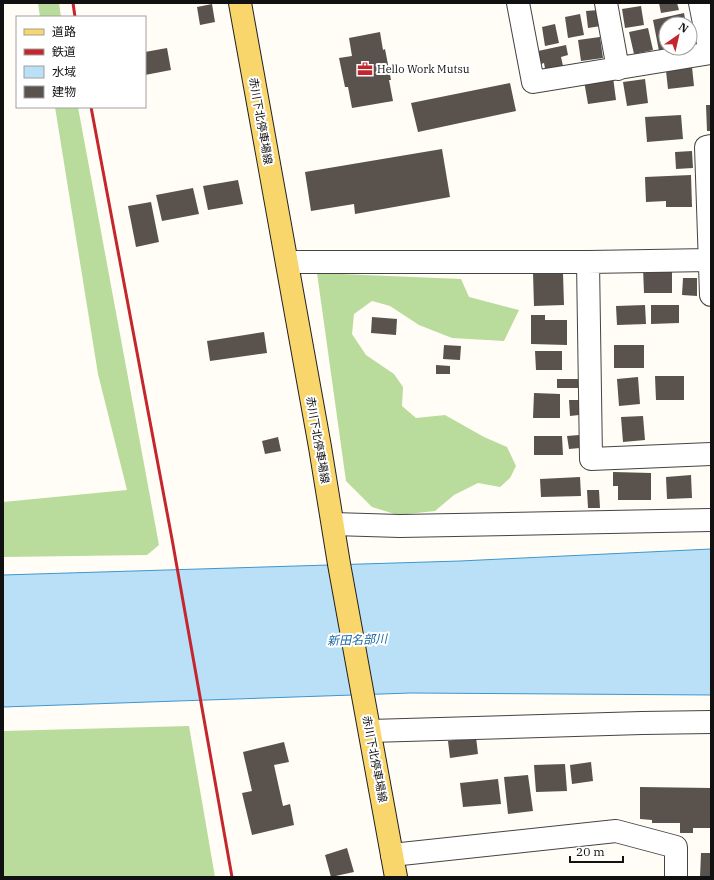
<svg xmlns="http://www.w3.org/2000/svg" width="714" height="880" font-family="'IBM Plex Serif','Noto Sans JP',serif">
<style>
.forest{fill:#b9dc9c}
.water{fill:#b9e0f7;stroke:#3f96cf}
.building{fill:#5a524d}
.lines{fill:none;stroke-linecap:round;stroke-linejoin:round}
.minor-casing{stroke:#444;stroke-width:24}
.major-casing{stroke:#222;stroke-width:24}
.minor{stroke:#fff;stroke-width:22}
.major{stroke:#f9d66b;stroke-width:22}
.rail{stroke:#c4262e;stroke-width:3}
.labels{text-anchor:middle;stroke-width:4;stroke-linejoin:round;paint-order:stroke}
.poi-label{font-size:11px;fill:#111;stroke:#fff;text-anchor:start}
.street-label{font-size:11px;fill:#111;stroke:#fff}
.water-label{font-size:12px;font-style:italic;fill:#1768a6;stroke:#fff}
</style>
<rect width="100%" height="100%" fill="#fffdf5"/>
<path class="forest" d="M38,3H59L61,17H40Z
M55,107H78L159,545L147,555L3,557V502L127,490L98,374Z
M317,273L461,279L469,297L519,310L504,341L452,338L419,325L390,306L372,301L354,314L352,334L366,355L394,374L403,387L402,406L416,418L445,415L484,437L507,447L516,466L510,478L500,487L478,483L454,495L435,511L398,515L372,507L346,481Z
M189,726L215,877H3V731Z"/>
<path class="water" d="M711,549V695L411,693L3,707V575L460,561Z"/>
<path class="building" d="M659,3H677L679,10L661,13Z
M212,4L215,22L200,25L197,7Z
M641,6L644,25L625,28L622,9Z
M599,10L601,26L588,28L586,11Z
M684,13L686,24H666V48L671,49L659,51L653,20Z
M580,14L584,35L568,38L565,17Z
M555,24L559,43L545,46L542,27Z
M648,28L653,50L634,54L629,32Z
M380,32L383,50L385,49L391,80H389L393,101L352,108L348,87H345L339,58L352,56L349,38Z
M600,37L603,58L581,61L578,40Z
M566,45L568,55L561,57L564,70L546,74L544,63L541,64L538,51Z
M167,48L171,70L145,75V52Z
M692,67L694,86L668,89L666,71Z
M613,77L616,100L588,104L584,81Z
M645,79L648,103L627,106L623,82Z
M510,83L516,111L418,132L411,103Z
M706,105H711V131H707Z
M681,115L683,139L647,142L645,117Z
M442,149L450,197L355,214L354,204L311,211L305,172Z
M692,151L693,168L676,169L675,152Z
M691,175L692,207H666V201L646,202L645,177Z
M238,180L243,204L208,210L203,186Z
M193,188L199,214L162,221L156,195Z
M151,202L159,242L136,247L128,206Z
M643,268H672V293H644Z
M533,273H563L564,305L534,306Z
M683,278H697V296L682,295Z
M645,305L646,324L617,325L616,306Z
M651,305H679V323L651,324Z
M531,315H545V320H567V345L531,344Z
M372,317L397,319L396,335L371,333Z
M264,332L267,353L210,361L207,341Z
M444,345L461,346L460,360L443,359Z
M614,345H644V368H614Z
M535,351H562V370H536Z
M436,365L450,366V374H436Z
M655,376H684V400H656Z
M638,377L640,404L619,406L617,379Z
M557,379H578V388H557Z
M534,393L560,394V418H533Z
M569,400H579V415L570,416Z
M643,416L645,440L623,442L621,417Z
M579,435L580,448L569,449L567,436Z
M534,436H562L563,455H534Z
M278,437L281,451L265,454L262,441Z
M613,472L651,473V500H618V486H613Z
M691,475L692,498L667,499L666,477Z
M580,477L581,496L541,497L540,479Z
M587,490H599L600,508H588Z
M476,737L478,754L450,758L448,741Z
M284,742L289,762L274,765L283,806L290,804L294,825L252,835L242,793L252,791L243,752Z
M591,762L593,781L572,784L570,765Z
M565,764L567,791L536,792L534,765Z
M528,775L533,811L508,814L504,777Z
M498,779L501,804L463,807L460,783Z
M640,787L711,788V828H693V833H680V823H652V820L640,819Z
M347,848L354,872L331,877L325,855Z
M701,853H711V877H700Z"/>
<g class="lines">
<g class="minor-casing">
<path id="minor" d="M518,3L533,82L711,53
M606,3L618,69
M700,3L710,53
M711,146L706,147L711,295
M287,262H588L710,260
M588,262L591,459L711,454
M333,524L400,526L711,520
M370,731L642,723L711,722
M392,855L616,831L676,847V877"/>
</g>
<g class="major-casing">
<path id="major" d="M240,3L320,447L339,564L396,877"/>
</g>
<use href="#minor" class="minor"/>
<use href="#major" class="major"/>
<path class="rail" d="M73,3L75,17
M91,107L172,539L232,877"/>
</g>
<defs>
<g id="office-bare" transform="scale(1.2)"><path d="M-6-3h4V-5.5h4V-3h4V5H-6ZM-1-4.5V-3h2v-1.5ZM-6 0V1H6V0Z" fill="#c4262e" stroke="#fff" stroke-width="2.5" paint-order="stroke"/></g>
</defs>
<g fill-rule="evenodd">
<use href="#office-bare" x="365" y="69"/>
</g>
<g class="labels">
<g class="poi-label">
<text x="377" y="73">Hello Work Mutsu</text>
</g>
<g class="street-label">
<text transform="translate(261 121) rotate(80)" y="4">赤川下北停車場線</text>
<text transform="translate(318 440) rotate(80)" y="4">赤川下北停車場線</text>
<text transform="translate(375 759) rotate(79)" y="4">赤川下北停車場線</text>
</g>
<g class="water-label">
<text transform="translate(357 640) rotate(-2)" y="4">新田名部川</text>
</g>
</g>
<rect width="714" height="880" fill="none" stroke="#111111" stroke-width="8"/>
<rect x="16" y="16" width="130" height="92" fill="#ffffff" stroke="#a0a0a0"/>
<rect x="24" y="29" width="20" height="6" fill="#f9d66b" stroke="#a0a0a0"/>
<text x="52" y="36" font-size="12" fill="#111111">道路</text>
<rect x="24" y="49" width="20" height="6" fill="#c4262e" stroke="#a0a0a0"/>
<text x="52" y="56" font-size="12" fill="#111111">鉄道</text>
<rect x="24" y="66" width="20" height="12" fill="#b9e0f7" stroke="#a0a0a0"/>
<text x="52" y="76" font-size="12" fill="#111111">水域</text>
<rect x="24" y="86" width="20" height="12" fill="#5a524d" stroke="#a0a0a0"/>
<text x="52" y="96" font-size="12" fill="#111111">建物</text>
<g transform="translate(678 36) rotate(34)"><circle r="19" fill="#ffffff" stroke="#a0a0a0"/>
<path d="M0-3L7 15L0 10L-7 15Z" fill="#c4262e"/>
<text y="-6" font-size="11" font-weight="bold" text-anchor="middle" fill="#111111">N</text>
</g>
<path d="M570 856v6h53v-6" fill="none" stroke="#111111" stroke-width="2"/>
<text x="576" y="856" font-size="12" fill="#111111" stroke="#ffffff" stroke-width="3" paint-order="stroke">20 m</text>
</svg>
